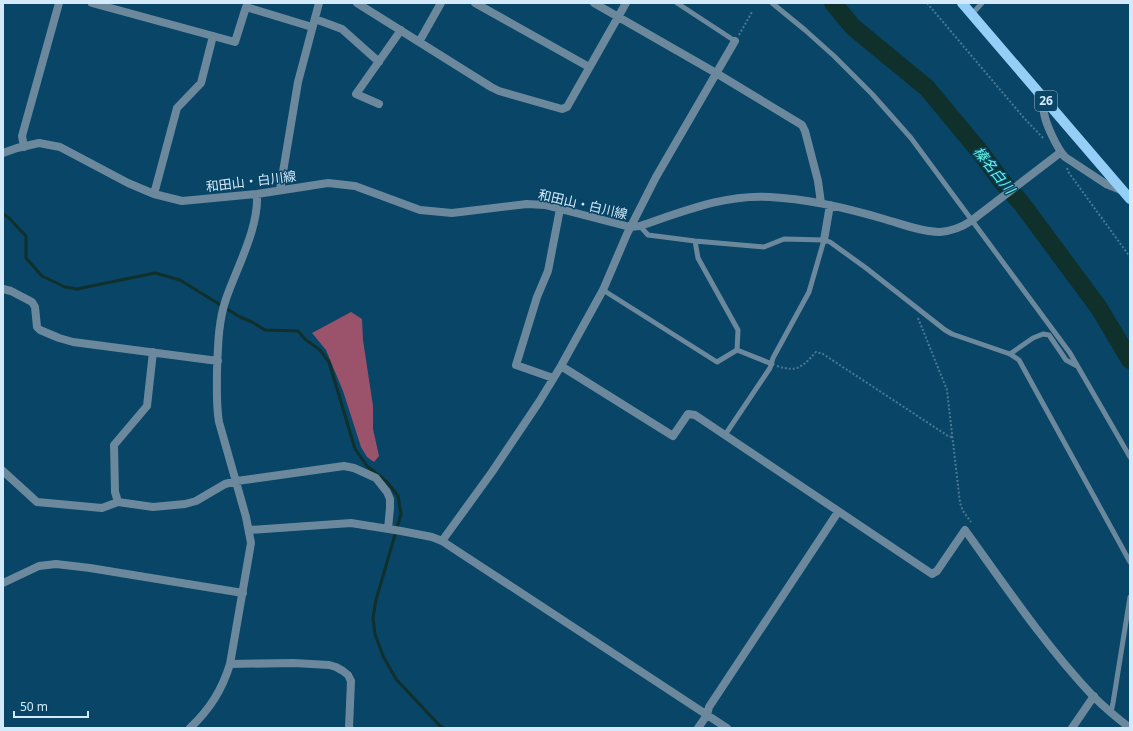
<svg xmlns="http://www.w3.org/2000/svg" width="1133" height="731" font-family="'Noto Sans','Noto Sans JP',sans-serif">
<style>
.forest{fill:#9a536a}
.lines{fill:none;stroke-linecap:round;stroke-linejoin:round}
.stream{stroke:#10302b;stroke-width:3}
.river{stroke:#10302b;stroke-width:18}
.path{stroke:#497a95;stroke-width:2;stroke-dasharray:2 2;stroke-linecap:butt}
.lane{stroke:#6c889c;stroke-width:5}
.street{stroke:#6c889c;stroke-width:8}
.primary{stroke:#95cef7;stroke-width:10}
.labels{text-anchor:middle;stroke-width:3;stroke-linejoin:round;paint-order:stroke}
.shield{fill:#084566;stroke:#97b8ce;stroke-width:1}
.shield-label{font-size:12px;font-weight:bold;fill:#d4eafa}
.street-label{font-size:13px;fill:#d4eafa;stroke:#084566}
.water-label{font-size:14px;font-style:italic;fill:#69f6de;stroke:#084566}
</style>
<rect width="100%" height="100%" fill="#084566"/>
<path class="forest" d="M351,312L362,319L363,340L373,406V429L379,456L374,462L367,457L361,447L343,391L326,350L312,333Z"/>
<g class="lines">
<path class="stream" d="M3,214L8,217L26,236V258L42,276L65,287L77,289L155,273L180,280L240,317L252,322L265,330L298,331L306,340L320,350L329,362L355,449L367,466L387,482L398,496L401,514L376,600L373,618L375,634L383,656L396,679L439,725L444,728"/>
<path class="river" d="M833,3L853,27L927,88L981,153L1000,179L1022,204L1099,308L1130,360"/>
<path class="path" d="M927,3L1024,118L1044,139
M739,35L752,12
M1067,168L1069,173L1130,257
M918,318L947,390L960,503L963,511L971,522
M777,366C798,373 803,366 816,352L823,354L948,436L952,437"/>
<path class="lane" d="M677,3L735,41
M772,3L805,30L834,56L872,94L911,138L1070,353L1130,457
M972,14L982,3
M640,226L648,235L695,241L764,247L784,239L824,240L830,242L866,268L945,330L952,334L1010,354L1019,360L1130,562
M695,241L698,258L738,330L737,350
M603,290L717,362L737,350L772,364
M1010,354L1033,338L1043,334L1049,335L1066,360L1077,366
M725,435L770,368L773,358L809,292L824,240
M1111,712L1113,703L1130,597"/>
<path class="street" d="M92,3L235,42L246,7L312,27
M357,3L491,87L499,91L562,109L567,107L626,3
M475,3L589,67
M594,3L716,73L802,125L805,131L818,181L821,203
M315,19L342,29L379,62
M419,42L441,3
M1046,100C1045,104 1044,109 1044,113C1046,125 1057,148 1065,157L1106,184L1121,190
M379,104L356,94L401,30
M24,147L22,136L59,3
M3,153L17,148L39,143L60,147L128,183L154,194L182,201L257,194L328,183L355,186L420,210L452,213L527,204L545,205L630,227L640,226C682,212 725,194 770,197C809,199 847,208 884,219C902,224 921,232 940,232C952,231 962,227 971,221L1061,152
M280,190L298,82L319,3
M154,194L177,108L201,83L213,36
M824,240L830,205
M3,289L11,291L32,302L35,307L37,327L40,330L59,338L73,342L218,361
M561,366L673,436L688,414L695,415L932,574L937,571L965,530C1006,587 1045,645 1093,696C1104,707 1117,718 1130,728
M553,378L516,365L537,297L548,271L560,209
M3,471L37,502L102,508L118,502L153,507L185,504L196,501L225,484L237,481L344,466L354,468L376,478L387,492L390,499V508L388,529
M118,502L115,492L114,445L147,406L153,352
M249,530L351,523L401,531L432,537L442,541L727,728
M442,541L492,472L539,402L561,366L603,290L627,234L656,177L735,41
M3,583L39,566L56,564L90,568L243,593
M230,664L294,663L329,665L336,667L343,671L348,675L351,681L349,728
M190,728C210,709 222,690 230,664L251,543L246,517L219,422C216,405 217,388 217,371C218,347 218,322 226,299C237,267 259,228 257,194
M698,728L707,715L709,707L838,512
M1072,728L1094,696"/>
<path class="primary" d="M962,3L1130,199"/>
</g>
<g class="labels">
<rect class="shield" x="1035" y="91" width="22" height="20" rx="3"/>
<g class="shield-label">
<text x="1046" y="105">26</text>
</g>
<g class="street-label">
<text transform="translate(251 181) rotate(-7)" y="5">和田山・白川線</text>
<text transform="translate(583 204) rotate(13)" y="5">和田山・白川線</text>
</g>
<g class="water-label">
<text transform="translate(994 170) rotate(51)" y="5">榛名白川</text>
</g>
</g>
<rect width="1133" height="731" fill="none" stroke="#d4eafa" stroke-width="8"/>
<path d="M14 711v6h74v-6" fill="none" stroke="#d4eafa" stroke-width="2"/>
<text x="20" y="711" font-size="12" fill="#d4eafa" stroke="#084566" stroke-width="3" paint-order="stroke">50 m</text>
</svg>
